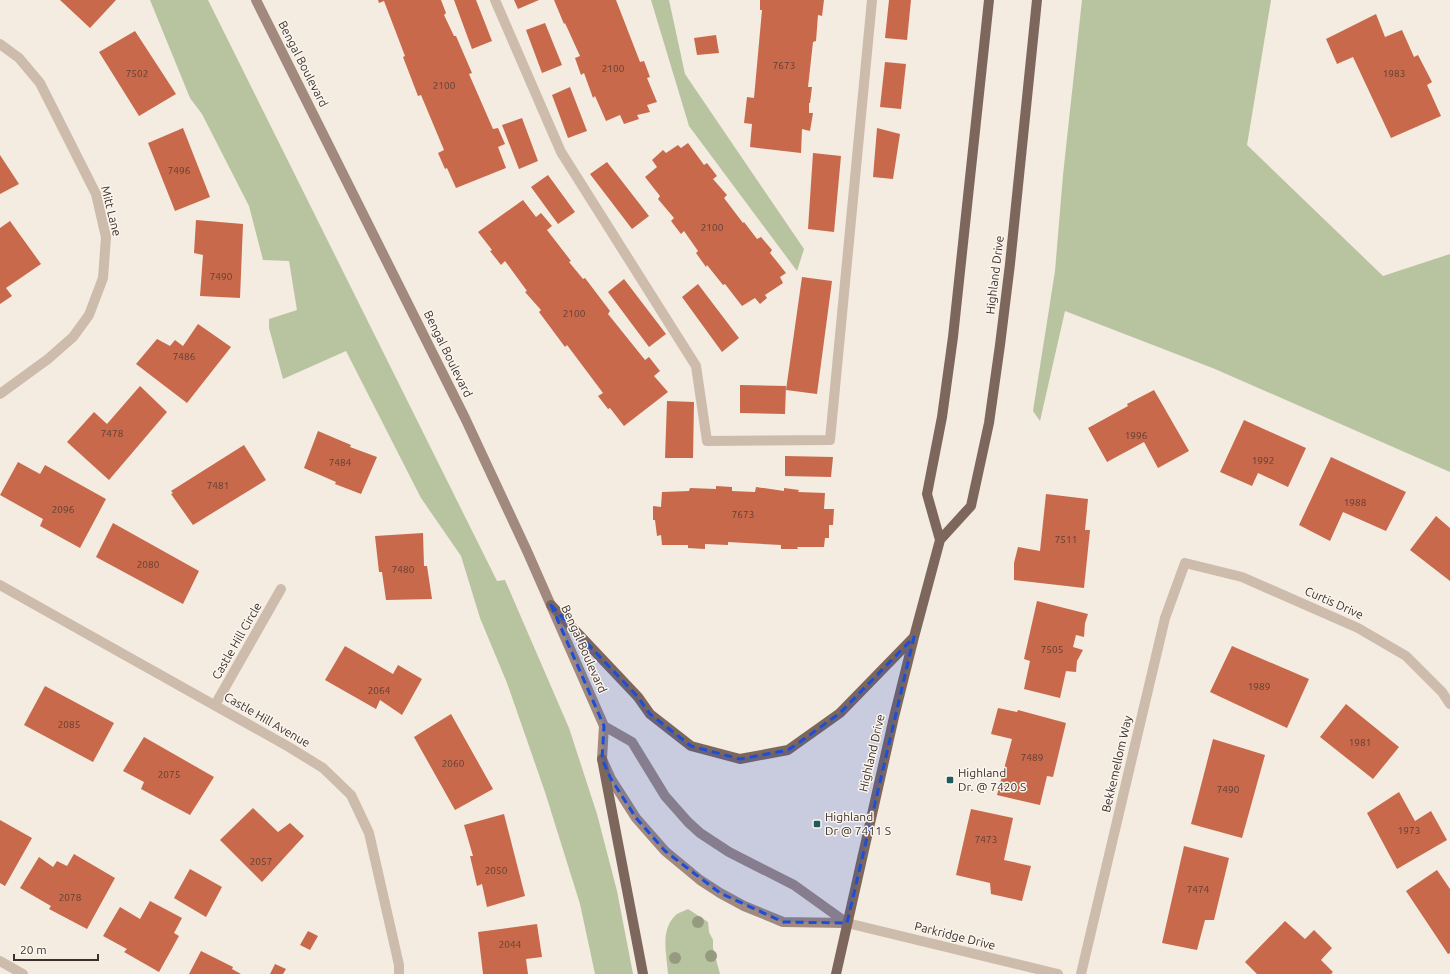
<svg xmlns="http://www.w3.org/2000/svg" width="1450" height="974" font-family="Ubuntu,sans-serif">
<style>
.green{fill:#b8c4a0}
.building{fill:#c8694b}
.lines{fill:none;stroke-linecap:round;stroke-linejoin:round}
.lane{stroke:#cdbbac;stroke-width:10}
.street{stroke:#cdbbac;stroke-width:10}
.secondary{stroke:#a18a7d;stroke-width:10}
.primary{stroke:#7d675c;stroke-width:10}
.tree{fill:#969b7f}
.marked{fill:#1d4ed8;fill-opacity:0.2;stroke:#1d4ed8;stroke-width:3;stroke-dasharray:8 5;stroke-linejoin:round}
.poi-dot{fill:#1f5a5e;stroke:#fbf5ee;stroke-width:1.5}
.labels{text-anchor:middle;stroke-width:3;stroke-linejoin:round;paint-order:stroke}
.number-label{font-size:10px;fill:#5e3e33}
.street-label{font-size:12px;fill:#3b302b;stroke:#fbf5ee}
.poi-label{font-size:12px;fill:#3b302b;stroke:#fbf5ee;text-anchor:start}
</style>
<rect width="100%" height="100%" fill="#f4ebe1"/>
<path class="green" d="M150,0H208L497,581L505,580L569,728L597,814L617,891L633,974H595L580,904L545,792L507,683L480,618L461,556L421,498L346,351L283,379L269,328V319L297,310L289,261L263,260L249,206L202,114L190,98Z
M651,0H669L685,74L804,249L797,271L689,126Z
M1082,0H1271L1247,145L1383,276L1450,254V472L1215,369L1065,311L1040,421L1033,411L1055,271L1063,175Z
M688,909L708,922L709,932L713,940V948L720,974H668C667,955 659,929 677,914C680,912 685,911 688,909Z"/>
<path class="building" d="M60,0H116L90,28Z
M378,0H441L446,13L444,15L454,36H456L472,73L469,74L493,129L498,128L505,144L498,147L506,168L456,188L447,168L445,169L438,153L444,150L421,95L418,96L403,57L405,56L384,1L379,3Z
M454,0H476L492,41L472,49Z
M514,0H539L518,9Z
M554,0H616L640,62L644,61L650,77L647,78L657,102L647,105L650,112L637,115L639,119L624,124L620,115L606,121L595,96L593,98L584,73L581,75L575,58L580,56L565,23L564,24Z
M760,0H824L822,16L818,15L816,41L813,42L808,87H812L810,103H809V113H813L810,131L802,129L801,153L750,147L752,124L744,123L747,97L754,98L762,10H760Z
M889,0H911L907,40L885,38Z
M1376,14L1385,37L1402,30L1414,57L1418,55L1432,82L1427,85L1441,116L1391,138L1353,57L1337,64L1326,39Z
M545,23L562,65L542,73L526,30Z
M135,31L176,94L139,116L99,52Z
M716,35L719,53L697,55L694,38Z
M885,62L906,64L901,109L880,107Z
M570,87L587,131L568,138L552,95Z
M522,118L538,161L519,169L502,125Z
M183,128L210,197L175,211L148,143Z
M877,128L900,134L893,179L873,177Z
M688,143L704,165L707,163L717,176L713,179L727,195L724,198L743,223L744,222L757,239L761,237L772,250L770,253L786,273L780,277L783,283L765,295L767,298L760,304L755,298L742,306L725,284L723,285L707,265L706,267L696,253L698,251L684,231L681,234L671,221L674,218L658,199L660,196L645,177L657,167L652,160L663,150L666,153L678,145L681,148Z
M813,153L841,156L834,232L808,229Z
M0,155L19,184L0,194Z
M607,162L649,216L632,229L590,174Z
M548,175L575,212L558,224L531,187Z
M523,200L536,217L541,213L552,226L547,230L571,261L569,262L583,279L585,278L610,311L608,314L645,360L649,357L660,371L654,376L668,392L624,426L610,408L608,409L598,396L603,393L567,345L565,347L539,312L541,310L525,292L527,291L505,261L501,265L490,251L492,250L478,232Z
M196,220L243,224L240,298L200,296L203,255L194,253Z
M10,221L41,264L6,288L12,296L0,304V228Z
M802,277L832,281L817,394L786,390Z
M624,279L666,334L649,347L608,292Z
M698,284L739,338L722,352L682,297Z
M198,324L231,347L187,403L136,364L157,339L170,346L175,340L183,346Z
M740,385L786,386L785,414L740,413Z
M140,386L167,412L109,480L67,442L94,412L107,424Z
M1154,390L1189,451L1158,468L1144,442L1107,462L1088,428L1128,406L1127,404Z
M667,401L694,402L693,458H665Z
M1244,420L1306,448L1288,487L1258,473L1252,486L1220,472Z
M318,431L351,445L350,447L377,457L361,494L335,484L336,482L304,468Z
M244,445L266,480L193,525L171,494L173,493L171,491Z
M785,456L833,457L831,477L785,476Z
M1331,457L1406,492L1386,531L1343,512L1330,541L1299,525Z
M18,462L40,474L45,465L106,499L80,548L40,526L43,519L0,495Z
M716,486L732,487V491L755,492L756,487L784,491V488L799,490L798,492L825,493L824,509H834L833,525H829V538H825L824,547H797L798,549H781V545L728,542V545L705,544V549L688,548V545H662L661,535L657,536L655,520H653V506L661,507L662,492L689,491L690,488L716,489Z
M1046,494L1088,499L1085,530H1090L1084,588L1014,580V563L1018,547L1040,551Z
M1436,516L1450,528V581L1410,550Z
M113,523L199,571L183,604L96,557Z
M423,533L424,566H427L432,599L386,600L382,572H379L375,536Z
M1037,601L1088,614L1085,623L1084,637L1076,635L1073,647L1083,650L1077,661L1076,672L1066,671L1060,698L1024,689L1030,661L1024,659Z
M345,646L393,674L398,665L422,679L402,715L380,700L376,709L325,680Z
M1232,646L1309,679L1287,728L1210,692Z
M45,686L114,723L93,762L24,725Z
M1346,704L1399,747L1373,779L1320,737Z
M998,708L1017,712L1018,710L1066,723L1053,777L1047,776L1040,805L997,795L1012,739L991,734Z
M451,714L493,789L455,810L414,737Z
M144,737L214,777L190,815L141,789L144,782L123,771Z
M1213,739L1265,755L1242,838L1191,824Z
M1399,792L1415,821L1431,811L1447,840L1397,869L1367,813Z
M253,808L278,832L290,823L304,836L262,882L220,840Z
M971,809L1013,818L1004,860L1031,866L1022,901L991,894L990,883L956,875Z
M504,814L525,896L487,907L482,884L477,886L470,856H473L464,825Z
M0,820L32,838L5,886L0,883Z
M1184,846L1229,858L1214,920H1205L1197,950L1162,943Z
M74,854L115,878L87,929L49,909L51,906L20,888L39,857L53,867L57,861L67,866Z
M190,869L222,887L206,917L174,898Z
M1437,870L1450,889V953L1448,954L1406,891Z
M150,901L182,918L174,933L179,936L159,972L124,952L127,949L103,936L120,907L140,919Z
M1285,921L1305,939L1314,930L1332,948L1321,960L1333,972L1331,974H1257L1245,962Z
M537,924L542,957L526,959L528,974H483L478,932Z
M308,931L318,936L310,950L300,945Z
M201,951L233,967L232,969L241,974H189Z
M275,964L286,969L283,974H270Z"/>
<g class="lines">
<path class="lane" d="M495,0L561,152L696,366L707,441L830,440L872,0"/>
<path class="street" d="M0,44L19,58L40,83L96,194L106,237L103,278L89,315L73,337L48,359L0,394
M0,585L289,747L323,768L351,795L369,833L399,965V974
M215,705L281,589
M847,923L1058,974
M0,961L23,974
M1081,974L1165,618L1185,563L1242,577L1358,628L1406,656L1442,692L1450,704"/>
<path class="secondary" d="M256,0L465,418L527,551L604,726L602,759L611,779L636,818L665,851L700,880L720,893L744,906L783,922L847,923
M604,726L632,742L665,796L688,822L700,833L729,852L794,885L847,923"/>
<path class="primary" d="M940,540L927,494L942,417L953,337L989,0
M551,605L638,697L650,714L691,746L740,759L788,750L840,713L914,637
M602,759L643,974
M836,974L894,717L914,637L940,540L971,506L989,423L1000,345L1010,264L1037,0"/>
</g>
<g class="tree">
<circle cx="698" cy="922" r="6"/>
<circle cx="711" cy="956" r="6"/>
<circle cx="675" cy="958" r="6"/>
</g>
<path class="marked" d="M551,605L638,697L650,714L691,746L740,759L788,750L804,739L840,713L914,637L847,923L783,922L720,893L665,851L636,818L611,779L602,759L604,726Z"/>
<g class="poi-dot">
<rect x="946" y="776" width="8" height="8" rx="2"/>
<rect x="813" y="820" width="8" height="8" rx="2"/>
</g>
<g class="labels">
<g class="number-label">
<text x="784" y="69">7673</text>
<text x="613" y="72">2100</text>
<text x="137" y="77">7502</text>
<text x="1394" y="77">1983</text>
<text x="444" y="89">2100</text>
<text x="179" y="174">7496</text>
<text x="712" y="231">2100</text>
<text x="221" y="280">7490</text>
<text x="574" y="317">2100</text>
<text x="184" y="360">7486</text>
<text x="112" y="437">7478</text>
<text x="1136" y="439">1996</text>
<text x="1263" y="464">1992</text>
<text x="340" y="466">7484</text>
<text x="218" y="489">7481</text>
<text x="1355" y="506">1988</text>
<text x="63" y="513">2096</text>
<text x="743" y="518">7673</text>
<text x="1066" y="543">7511</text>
<text x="148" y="568">2080</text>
<text x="403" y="573">7480</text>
<text x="1052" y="653">7505</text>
<text x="1259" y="690">1989</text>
<text x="379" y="694">2064</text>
<text x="69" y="728">2085</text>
<text x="1360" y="746">1981</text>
<text x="1032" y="761">7489</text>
<text x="453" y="767">2060</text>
<text x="169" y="778">2075</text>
<text x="1228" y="793">7490</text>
<text x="1409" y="834">1973</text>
<text x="986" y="843">7473</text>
<text x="261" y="865">2057</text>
<text x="496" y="874">2050</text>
<text x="1198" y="893">7474</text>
<text x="70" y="901">2078</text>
<text x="510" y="948">2044</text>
</g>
<g class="street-label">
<text transform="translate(303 64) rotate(63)" y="4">Bengal Boulevard</text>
<text transform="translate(111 211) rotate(76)" y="4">Mitt Lane</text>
<text transform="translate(995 275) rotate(-83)" y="4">Highland Drive</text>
<text transform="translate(448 354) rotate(64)" y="4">Bengal Boulevard</text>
<text transform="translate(1334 603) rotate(24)" y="4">Curtis Drive</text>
<text transform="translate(237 641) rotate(-60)" y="4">Castle Hill Circle</text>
<text transform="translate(584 649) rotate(66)" y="4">Bengal Boulevard</text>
<text transform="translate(267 720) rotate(30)" y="4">Castle Hill Avenue</text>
<text transform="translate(872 753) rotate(-77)" y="4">Highland Drive</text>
<text transform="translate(1117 764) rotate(-77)" y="4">Bekkemellom Way</text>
<text transform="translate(955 936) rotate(14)" y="4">Parkridge Drive</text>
</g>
<g class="poi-label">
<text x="958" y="777">Highland<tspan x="958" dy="14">Dr. @ 7420 S</tspan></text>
<text x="825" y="821">Highland<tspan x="825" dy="14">Dr @ 7411 S</tspan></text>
</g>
</g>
<path d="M14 954v6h84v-6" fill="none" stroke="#3b302b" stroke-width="2"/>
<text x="20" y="954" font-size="12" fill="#3b302b" stroke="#fbf5ee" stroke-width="3" paint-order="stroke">20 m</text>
</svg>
